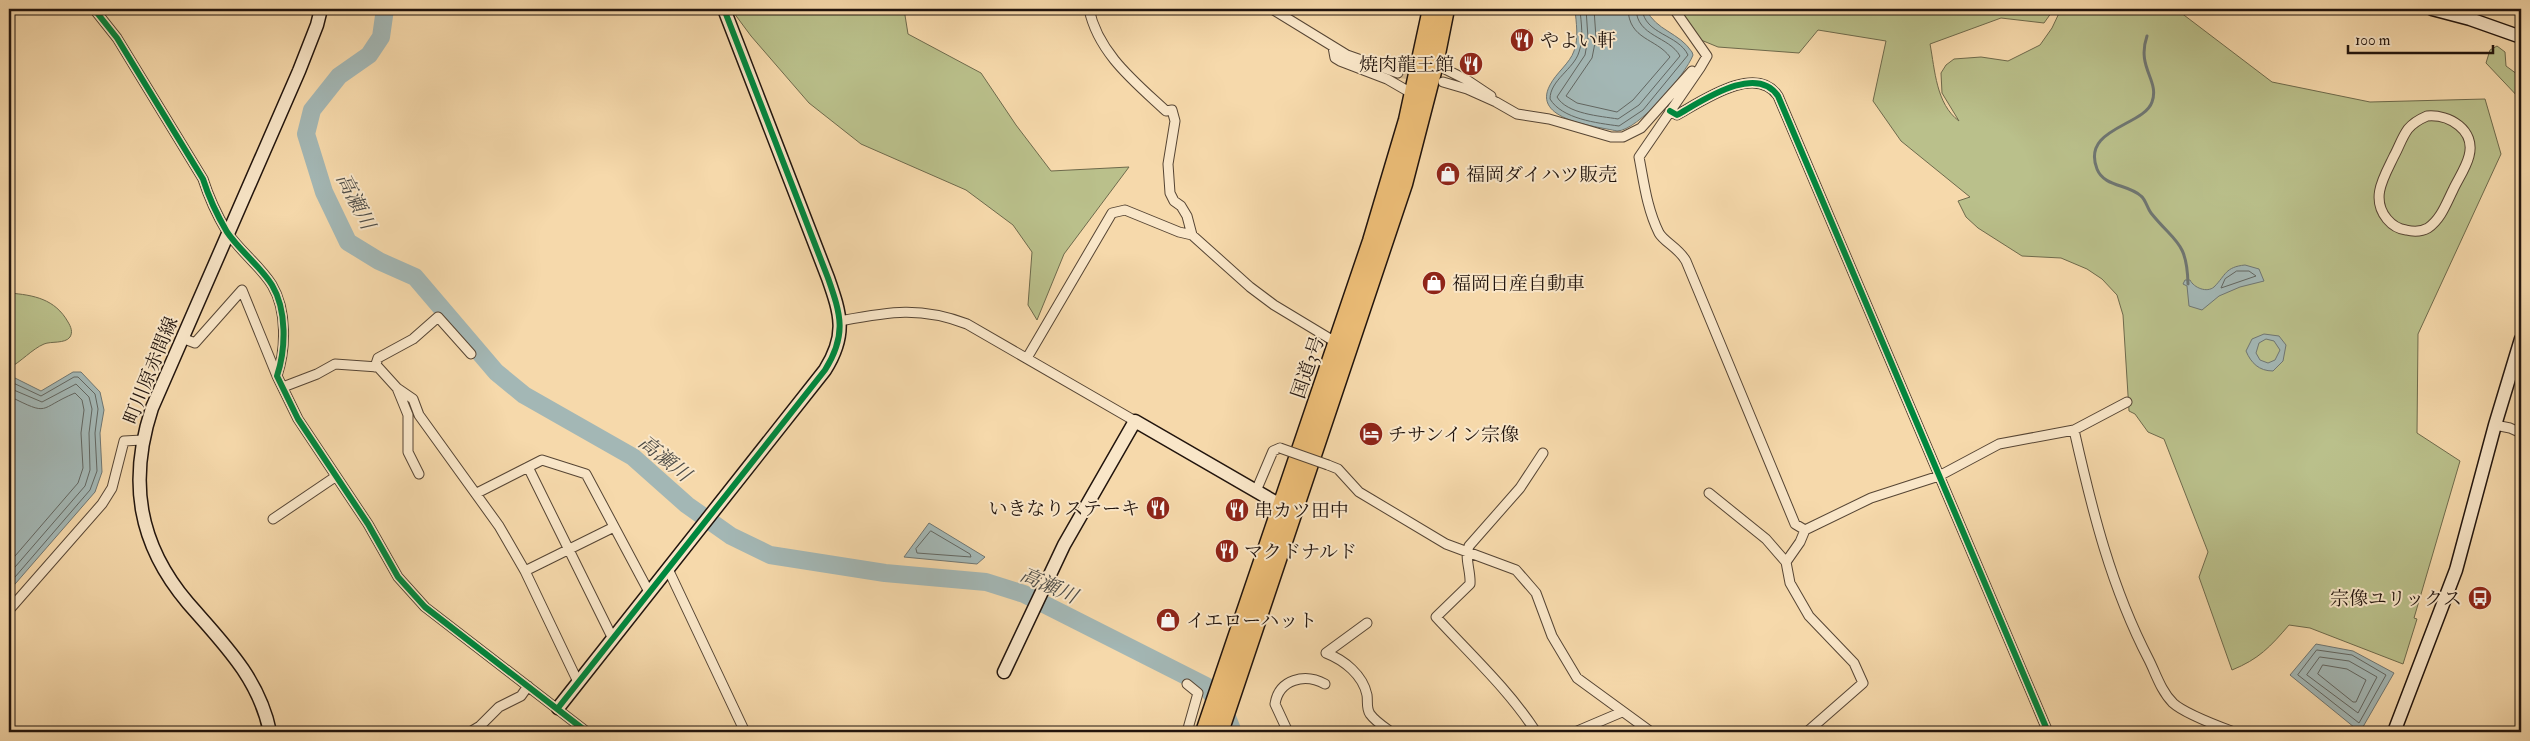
<svg xmlns="http://www.w3.org/2000/svg" width="2530" height="741" font-family="'IM FELL Double Pica','Noto Serif JP',serif">
<style>
.green{fill:#bac08b;stroke:#6e6a4c}
.water{fill:#a3b7b5;stroke:#6f7672;fill-rule:evenodd}
.lines{fill:none;stroke-linecap:round;stroke-linejoin:round}
.shore{stroke:#626661;stroke-width:1}
.stream{stroke:#6f7672;stroke-width:3}
.river{stroke:#a3b7b5;stroke-width:18}
.street-tunnel{stroke:#d6bb93;stroke-width:9;stroke-dasharray:9 4.5;stroke-linecap:butt}
.street-casing{stroke:#564534;stroke-width:11}
.secondary-casing{stroke:#21140d;stroke-width:15}
.highway-casing{stroke:#21140d;stroke-width:19}
.street{stroke:#f9e6c8;stroke-width:9}
.secondary{stroke:#f9e6c8;stroke-width:12}
.highway{stroke:#ebbc76;stroke-width:16}
.street-bridge-casing{stroke:#564534;stroke-width:11;stroke-linecap:butt}
.street-bridge{stroke:#f9e6c8;stroke-width:9}
.cycleway-casing{stroke:#f9e6c8;stroke-width:9}
.cycleway{stroke:#00873e;stroke-width:6}
.labels{text-anchor:middle;stroke-width:4;stroke-linejoin:round;paint-order:stroke}
.poi-label{font-size:19px;fill:#21140d;stroke:#f9e6c8;text-anchor:start}
.street-label{font-size:19px;fill:#21140d;stroke:#f9e6c8}
.water-label{font-size:20px;font-style:italic;fill:#4e4d48;stroke:#f9e6c8}
</style>
<rect width="100%" height="100%" fill="#f6d9ab"/>
<filter id="stains"><feTurbulence type="fractalNoise" baseFrequency=".004" numOctaves="4"/><feColorMatrix values="0 0 0 0 .2 0 0 0 0 .09 0 0 0 0 .02 0 0 0 .5 -.17"/></filter>
<radialGradient id="worn" r=".72"><stop offset=".6" stop-color="#630" stop-opacity="0"/><stop offset="1" stop-color="#630" stop-opacity=".3"/></radialGradient>
<path class="green" d="M731,9H904L908,34L981,73L1016,125L1051,171L1129,167L1064,254L1037,320L1028,305L1032,252L1013,225L966,190L861,144L809,103L751,36Z
M1678,9H2054L2044,23L2001,18L1930,44C1935,70 1936,104 1959,121L1942,93L1941,73L1946,65L1954,59L1981,57L2008,61L2040,45L2052,28L2061,9H2176L2272,82L2370,102L2485,99L2501,154L2418,334L2417,433L2460,461L2414,618L2417,619L2403,664L2310,628L2289,625C2270,647 2259,659 2232,670L2199,577L2208,552L2164,439L2148,432L2135,414L2129,411L2123,315L2117,295L2102,279L2087,269L2061,258L2022,256L1978,228L1966,217L1958,201L1970,197L1901,141L1873,101L1886,41L1818,30L1799,53L1718,47L1701,40Z
M2497,46L2505,52L2506,66L2521,77V100L2486,63L2490,50Z
M9,293C34,295 55,299 68,322C71,327 73,332 70,337C65,344 51,341 44,344C32,349 21,362 9,368Z"/>
<path class="water" d="M1575,9H1646C1656,31 1679,32 1692,52L1693,55C1686,74 1638,131 1617,131C1595,126 1531,120 1550,85C1556,73 1570,63 1574,51C1579,38 1576,22 1575,9Z
M2245,265L2259,269L2264,281L2240,287L2219,296L2202,310L2189,306L2187,286L2183,284L2185,280H2190C2194,288 2207,293 2214,287C2226,275 2225,267 2245,265Z
M2264,334L2279,336L2286,345L2283,361L2273,371C2259,371 2251,363 2246,351L2252,339ZM2266,339L2274,341L2280,350L2275,360L2268,363L2260,360L2256,353L2259,343Z
M73,372H81L100,392L104,410L100,433L102,472L95,492L9,591V375L41,391Z
M929,523L985,557L977,564L904,557Z
M2316,644L2353,651L2394,673L2360,732L2290,675Z"/>
<g class="lines">
<path class="shore" d="M1580,9C1581,23 1584,38 1579,52C1574,69 1550,80 1550,99C1562,119 1597,123 1619,126L1643,110L1688,55C1678,34 1645,35 1642,9
M1586,9L1588,38L1585,55L1557,97C1567,114 1600,116 1618,119L1639,105L1680,56C1669,36 1637,37 1636,9
M1594,9L1596,38L1592,58L1566,96L1577,103L1617,112L1633,100L1670,57C1656,38 1629,40 1628,9
M2237,271H2249L2256,276L2221,288L2225,279Z
M9,381L41,396L74,377H78L95,394L98,409L95,433L97,471L90,490L9,584
M9,388L42,402L76,384L89,397L92,409L89,433L90,470L85,486L9,574
M9,396C51,417 37,409 75,393L82,400L84,410L81,433L83,468L78,483L9,563
M931,531L970,554L971,557L917,553L916,549Z
M2317,650L2352,655L2386,675L2359,723L2298,675Z
M2320,657L2349,661L2377,677L2358,713L2307,675Z
M2323,665L2347,669L2366,680L2356,702H2353L2318,674Z"/>
<path class="stream" d="M2147,36C2136,68 2160,80 2152,102C2144,126 2081,128 2097,169C2104,187 2128,184 2141,196C2146,200 2147,208 2151,213C2175,243 2187,241 2188,284"/>
<path class="river" d="M385,9L381,37L369,55L339,76L312,110L306,134L324,192L348,242L379,261L415,277L496,372L524,395L633,457L687,505L731,536L770,555L885,573L986,582L1024,594L1206,686L1227,717L1233,732"/>
<path class="street-tunnel" d="M1398,73L1420,77"/>
<g class="street-casing">
<path id="street" d="M94,9L117,38L203,179C209,198 217,215 227,232C240,251 260,266 272,285C287,310 286,349 277,376L298,419L368,524L398,577L425,607L587,732
M1089,9C1098,53 1135,82 1166,111L1172,110L1175,121L1168,164L1170,193L1174,201L1181,206L1187,216L1192,235
M1272,9L1347,55L1398,73
M1674,9L1707,56L1700,68L1639,157C1644,183 1647,209 1659,233C1664,242 1679,248 1686,261L1795,524L1805,530
M1333,47L1335,58L1340,61L1387,79L1413,94
M1435,64L1467,80L1491,96
M1443,82L1467,89L1496,102L1517,114L1549,119L1611,137H1623L1641,128L1692,71
M1670,111L1677,115C1702,101 1756,63 1778,96L2048,732
M2427,116C2449,114 2476,130 2469,156C2466,168 2458,179 2453,190C2446,204 2441,219 2428,228C2421,232 2414,232 2406,230C2398,229 2392,225 2387,219C2370,198 2384,177 2394,156C2399,147 2402,137 2408,129C2413,123 2420,119 2427,116Z
M840,321C889,312 919,306 967,324L1135,421
M182,338L195,343L242,290L277,376
M1027,358L1112,213L1125,210L1179,232L1192,235L1250,287L1274,305L1337,343
M375,367L378,358L413,339L438,317L471,354
M283,387L317,374L335,364L378,367L397,388L413,399L419,415L499,526L525,571L578,682
M397,388L408,415V452L419,474
M2495,425L2510,428L2521,433
M2074,430C2092,510 2111,587 2149,660C2156,674 2161,691 2173,703C2185,714 2218,726 2234,732
M1328,465L1338,469L1359,492L1446,544L1516,570L1536,593L1552,636L1577,678L1651,732
M528,467L612,637
M1256,491L1273,451L1280,448
M477,493L542,460L586,474L649,592
M1709,493L1766,539L1786,562L1790,583L1809,616L1854,663L1863,683L1807,732
M273,519L335,477
M1786,562L1800,542L1805,530L1871,498L1939,476L1999,444L2074,430L2127,402
M668,569L745,732
M525,571L614,527
M9,610L102,504L112,488L124,441L142,440
M1367,623L1326,653C1344,660 1363,675 1367,695C1368,701 1366,708 1370,714C1375,721 1384,727 1391,732
M470,732L480,726L499,707L521,696L528,686
M1187,732L1198,693L1187,684
M1288,732L1275,704C1279,679 1305,673 1325,684
M1536,732C1509,690 1470,654 1436,617L1470,584C1471,570 1464,559 1469,546L1520,488L1543,453
M1575,732L1622,712"/>
</g>
<g class="secondary-casing">
<path id="secondary" d="M2432,9L2470,19L2521,37
M1004,672L1064,545L1135,421L1282,506
M558,708L825,370C847,335 841,315 828,278L724,9
M270,732C259,678 223,643 188,603C138,544 128,481 152,408L299,71L317,25L321,9
M2394,732L2456,570L2495,425L2521,339"/>
</g>
<g class="highway-casing">
<path id="highway" d="M1204,732L1371,241L1407,120L1431,9
M1220,732L1404,184L1435,64L1446,9"/>
</g>
<use href="#street" class="street"/>
<use href="#secondary" class="secondary"/>
<use href="#highway" class="highway"/>
<g class="street-bridge-casing">
<path id="street-bridge" d="M1280,448L1328,465"/>
</g>
<use href="#street-bridge" class="street-bridge"/>
<g class="cycleway-casing">
<path id="cycleway" d="M94,9L117,38L203,179C209,198 217,215 227,232C240,251 260,266 272,285C287,310 286,349 277,376L298,419L368,524L398,577L425,607L587,732
M1670,111L1677,115C1702,101 1756,63 1778,96L2048,732
M558,708L825,370C847,335 841,315 828,278L724,9"/>
</g>
<use href="#cycleway" class="cycleway"/>
</g>
<defs>
<g id="restaurant-disc" transform="scale(1.25)"><circle r="9.5" fill="#8f2418" stroke="#f9e6c8"/><path d="M-5-6h1v4h1v-4h1v4h1v-4h1v5L-1.5 .5V6h-2V.5L-5-1ZM5-6V6H3V1.5H1.5Q1.5-4 5-6Z" fill="#fff"/></g>
<g id="shop-disc" transform="scale(1.25)"><circle r="9.5" fill="#8f2418" stroke="#f9e6c8"/><path d="M-5-2.5h2.3a2.7 3.5 0 0 1 5.4 0H5L5.5 6h-11ZM-1.5-2.5h3a1.5 2.3 0 0 0-3 0Z" fill="#fff"/></g>
<g id="hotel-disc" transform="scale(1.25)"><circle r="9.5" fill="#8f2418" stroke="#f9e6c8"/><path d="M-6-4.5h1.5V1H6V5H4.5V3h-9V5H-6ZM-4 0a1.8 1.8 0 1 1 3.6 0ZM.5 0V-2.5h3Q6-2.5 6 0Z" fill="#fff"/></g>
<g id="bus-disc" transform="scale(1.25)"><circle r="9.5" fill="#8f2418" stroke="#f9e6c8"/><path d="M-5-6H5V4H4V6H2V4H-2V6H-4V4H-5ZM-3.5-4V0h7V-4ZM-3.5 1.2v1.5H-2V1.2ZM2 1.2v1.5H3.5V1.2Z" fill="#fff"/></g>
</defs>
<g fill-rule="evenodd">
<use href="#restaurant-disc" x="1522" y="40"/>
<use href="#restaurant-disc" x="1471" y="64"/>
<use href="#shop-disc" x="1448" y="174"/>
<use href="#shop-disc" x="1434" y="283"/>
<use href="#hotel-disc" x="1371" y="434"/>
<use href="#restaurant-disc" x="1158" y="508"/>
<use href="#restaurant-disc" x="1237" y="510"/>
<use href="#restaurant-disc" x="1227" y="551"/>
<use href="#bus-disc" x="2480" y="598"/>
<use href="#shop-disc" x="1168" y="620"/>
</g>
<g class="labels">
<g class="poi-label">
<text x="1540" y="47">やよい軒</text>
<text x="1454" y="71" text-anchor="end">焼肉龍王館</text>
<text x="1466" y="181">福岡ダイハツ販売</text>
<text x="1452" y="290">福岡日産自動車</text>
<text x="1388" y="441">チサンイン宗像</text>
<text x="1140" y="515" text-anchor="end">いきなりステーキ</text>
<text x="1254" y="517">串カツ田中</text>
<text x="1244" y="558">マクドナルド</text>
<text x="2462" y="605" text-anchor="end">宗像ユリックス</text>
<text x="1186" y="627">イエローハット</text>
</g>
<g class="street-label">
<text transform="translate(1307 367) rotate(-71)" y="7">国道3号</text>
<text transform="translate(150 370) rotate(-68)" y="7">町川原赤間線</text>
</g>
<g class="water-label">
<text transform="translate(356 201) rotate(63)" y="7">高瀬川</text>
<text transform="translate(665 458) rotate(39)" y="7">高瀬川</text>
<text transform="translate(1049 585) rotate(24)" y="7">高瀬川</text>
</g>
</g>
<rect width="2530" height="741" fill="none" stroke="#f6d9ab" stroke-width="30"/>
<rect x="10" y="10" width="2510" height="721" fill="none" stroke="#21140d" stroke-width="2.5"/>
<rect x="15" y="15" width="2500" height="711" fill="none" stroke="#21140d"/>
<path d="M2348 45v8h145v-8" fill="none" stroke="#21140d" stroke-width="2.5"/>
<text x="2355" y="45" font-size="15" fill="#21140d" stroke="#f9e6c8" stroke-width="4" paint-order="stroke">100 m</text>
<rect width="100%" height="100%" filter="url(#stains)"/>
<rect width="100%" height="100%" fill="url(#worn)"/>
</svg>
